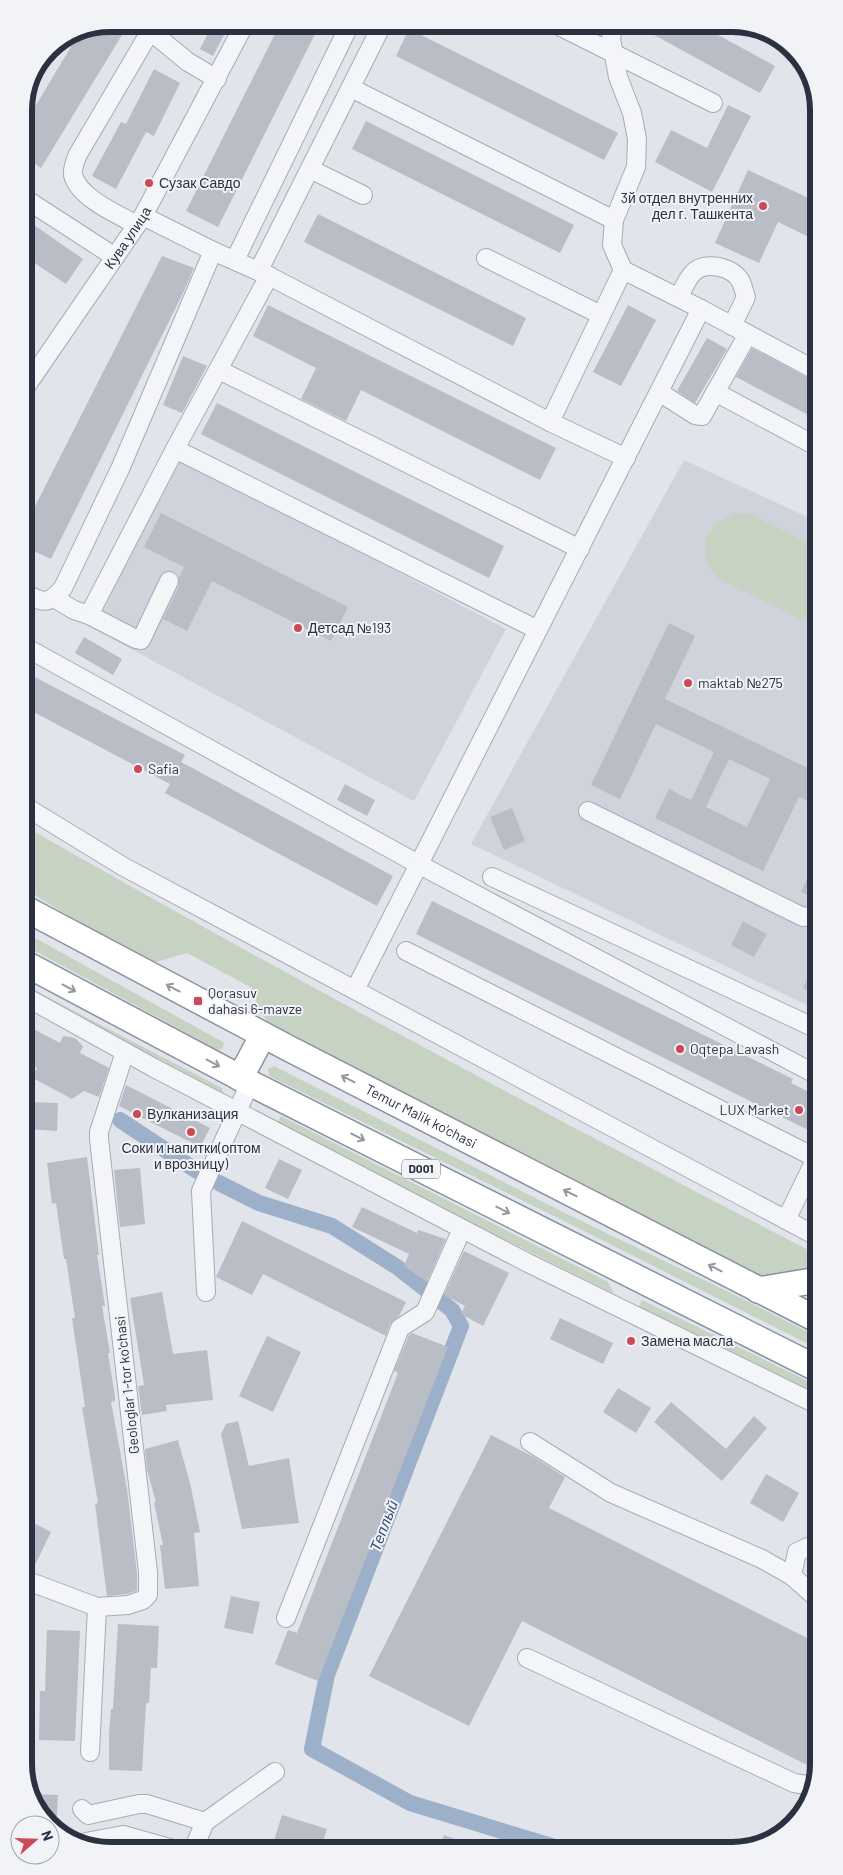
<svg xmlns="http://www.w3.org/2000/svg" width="843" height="1875" font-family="Barlow,sans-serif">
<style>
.built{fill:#cfd3db}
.green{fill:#c6d3c3}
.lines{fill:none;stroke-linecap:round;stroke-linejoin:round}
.canal{stroke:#9db0c9;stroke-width:16}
.building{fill:#b9bdc6;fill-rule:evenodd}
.minor-casing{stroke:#a6abb4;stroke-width:20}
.highway-casing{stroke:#8991a0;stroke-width:28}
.minor{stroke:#f4f5f8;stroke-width:18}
.highway{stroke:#fff;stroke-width:25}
.oneway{stroke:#9498a0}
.poi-dot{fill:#cc4957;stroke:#f1f3f7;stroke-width:2}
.labels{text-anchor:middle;stroke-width:4;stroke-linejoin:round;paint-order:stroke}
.shield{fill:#f1f3f7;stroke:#666b78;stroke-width:1}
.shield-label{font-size:12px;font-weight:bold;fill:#2a3141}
.poi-label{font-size:14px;fill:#2a3141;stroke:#f1f3f7;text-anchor:start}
.street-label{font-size:14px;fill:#2a3141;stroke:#f1f3f7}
.water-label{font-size:15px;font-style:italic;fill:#354e74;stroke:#f1f3f7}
.rim{fill:none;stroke:#2a3141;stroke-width:6}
</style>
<rect width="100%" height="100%" fill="#e1e4ea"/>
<path class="built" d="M179,457L506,629L414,801L90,627Z
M684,460L816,521L817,1010L471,844Z"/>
<path class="green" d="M736,513L750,514L816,547V627L719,579C695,552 703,525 736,513Z
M26,827C287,976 551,1117 818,1255V1270L762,1277L269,1023L259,1011L252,988L187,953L149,964L26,890Z
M26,933L221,1041L224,1043L222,1049L218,1050L26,946Z
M26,986L222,1088L224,1096L26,990Z
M274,1066L567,1214L741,1298L818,1337V1349L564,1221L269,1076L268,1069Z
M281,1116L608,1282L614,1294L276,1125Z
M642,1300L818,1386V1398L638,1309Z"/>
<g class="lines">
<path class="canal" d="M120,1120L197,1171
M219,1183L259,1203L332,1226L397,1267L452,1310L461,1326L327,1675L312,1749L410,1803L558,1848"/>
</g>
<path class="building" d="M698,24L775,66L760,93L636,25Z
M278,28H318L218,227L186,211Z
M210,29H227L213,56L200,49Z
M409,29L618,133L604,160L396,56Z
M81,30H125L41,168L24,157V125Z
M154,69L180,83L154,136L146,132L116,189L92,176L121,122L126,124Z
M728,105L751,116L712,192L655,162L671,130L707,148Z
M366,121L574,225L560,253L352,149Z
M748,170L815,201V240L778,222L759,263L715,243Z
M318,214L526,318L513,346L304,242Z
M24,218L83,259L66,284L24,256Z
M162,256L194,268L184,291L51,559L25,547V526Z
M268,305L556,448L540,480L361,390L346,421L301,399L316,368L253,336Z
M628,305L656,320L621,386L593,372Z
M707,338L727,349L695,403L677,391Z
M752,348L810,379L815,381L816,419L736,377Z
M183,356L207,366L182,413L163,405Z
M217,403L504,546L489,578L201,434Z
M161,513L348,607L331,641L212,581L187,631L163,619L179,586V578L184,567L144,547Z
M669,623L695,636L665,699L816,772L817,805L799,797L763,871L655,818L669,789L691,800L714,752L656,724L620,799L591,785ZM729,759L770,779L747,827L706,807Z
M84,637L122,659L113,675L75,653Z
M25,672L185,755L181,762L393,876L377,906L165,793L170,784L26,708Z
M345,784L375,800L367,816L337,800Z
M512,808L525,841L504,850L490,817Z
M817,859V899L801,892Z
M432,901L793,1079L791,1083L817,1096V1116L810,1131L416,934Z
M743,921L767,934L754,957L731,945Z
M817,960V995L803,988Z
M26,1025L60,1043L63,1036L75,1038L83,1046L80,1053L109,1068L99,1097L84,1091L72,1099L31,1077L37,1068L26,1061Z
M126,1085L210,1128L200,1147L119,1106Z
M28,1102L58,1103L57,1131L27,1129Z
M87,1157L99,1255H97L105,1306H102L110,1353H108L115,1397V1401L111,1402L127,1489L137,1573V1591L126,1594L107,1596L95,1504L98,1503L82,1407H85L72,1318H75L66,1259H64L56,1203L52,1204L47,1163Z
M279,1159L302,1170L288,1199L265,1188Z
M140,1168L145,1224L120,1227L114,1170Z
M362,1207L417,1233L418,1230L446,1239L427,1282L404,1266L409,1254L352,1227Z
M242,1221L406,1302L399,1316L390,1324L386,1336L263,1274L252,1295L216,1277Z
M464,1251L509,1273L483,1326L461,1314L465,1306L444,1295Z
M162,1292L173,1354L207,1350L213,1400L166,1405L167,1411L142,1415L138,1386L144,1385L130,1298Z
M560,1318L613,1343L603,1364L550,1339Z
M412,1333L448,1347L318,1681L275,1664L288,1630L297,1633L398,1373L394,1371L409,1335Z
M267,1336L301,1352L273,1412L239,1396Z
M618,1388L651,1408L636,1433L603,1412Z
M671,1402L726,1449L754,1416L767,1428L722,1481L654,1422Z
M238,1421L249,1466L289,1458L299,1523L242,1529L221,1434L226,1424Z
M491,1435L534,1457L565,1477L549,1508L819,1644V1751L811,1767L522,1621L469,1726L369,1676Z
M178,1440L190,1483L200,1532L194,1533L199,1586L165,1589L160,1545H163L154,1502H156L147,1470L145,1449Z
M766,1474L799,1493L783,1522L750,1503Z
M28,1520L51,1532L32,1571H28Z
M231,1596L260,1602L253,1634L224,1628Z
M118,1624L159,1626L157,1668H151L149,1703H146L142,1771L109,1770V1734L111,1709H113Z
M47,1630L80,1631L75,1741L39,1740L40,1691H45Z
M29,1794L58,1795L56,1831L48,1820Z
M282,1815L327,1829L320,1850H293L273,1844Z
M444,1835L478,1848L439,1849Z"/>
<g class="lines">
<g class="minor-casing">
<g id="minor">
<path d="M613,25L611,39L618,77L632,113L637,139L636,167L614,220L612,245L623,270L701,309"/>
<path d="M559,26L713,103"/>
<path d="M149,30L188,62L217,79"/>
<path d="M351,88L614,220"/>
<path d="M310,169L363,195"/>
<path d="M24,198L115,257"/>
<path d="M143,216L213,251L269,276L550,422L626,458"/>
<path d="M137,225C117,214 79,198 73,175C72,169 75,162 77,156L151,30"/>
<path d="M486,258L601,315"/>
<path d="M235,260L348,28"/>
<path d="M259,270L381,27"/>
<path d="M679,297C683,289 687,279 693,273C705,260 734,267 741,282C743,286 744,292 746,297L732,326"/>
<path d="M219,370L580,549"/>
<path id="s1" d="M25,388L143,216L242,29"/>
<path d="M659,392L695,415L702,416L748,334"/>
<path d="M715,392L816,446"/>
<path d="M550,422L623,270"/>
<path d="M175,449L538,630"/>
<path d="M25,593C44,604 49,604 63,588L120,469L213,251"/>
<path d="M54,598L74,610L89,615L175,449L269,276"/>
<path d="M89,615L136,639L141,640L169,581"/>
<path d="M25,647L418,864L817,1075"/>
<path d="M26,807L124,867L818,1237"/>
<path d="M588,811L803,917L817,915"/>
<path d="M492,877L817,1029"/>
<path d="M406,951L816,1158"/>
<path d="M355,990L701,309L815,370"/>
<path d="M26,997L154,1068L528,1263L818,1405"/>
<path d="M786,1220L818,1154"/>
<path d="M206,1292L201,1191L250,1083"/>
<path d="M530,1442L611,1493L762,1559L792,1576L797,1552L819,1542"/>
<path d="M792,1576L819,1600"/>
<path d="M28,1581L97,1607L128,1605L143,1600L148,1595V1572L99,1139V1132L125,1052"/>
<path d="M286,1618L400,1328L425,1312L462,1229"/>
<path d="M527,1658L794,1783L813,1786"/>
<path d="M90,1752L97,1607"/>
<path d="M82,1809L88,1815L139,1804H147L205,1822L193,1850"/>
<path d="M205,1822L275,1772"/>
<path d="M86,1842L123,1835L180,1851"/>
</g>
</g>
<g class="highway-casing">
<g id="highway">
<path id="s2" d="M26,909L288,1048L818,1320"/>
<path d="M26,964L250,1083L818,1369"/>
<path d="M240,1078L263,1035"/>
<path d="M758,1290L818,1280"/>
</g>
</g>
<use href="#minor" class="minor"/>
<use href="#highway" class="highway"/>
</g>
<defs><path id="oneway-shaft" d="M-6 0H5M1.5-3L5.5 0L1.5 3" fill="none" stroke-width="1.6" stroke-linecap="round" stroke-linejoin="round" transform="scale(1.25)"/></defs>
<g class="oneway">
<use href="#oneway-shaft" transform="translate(69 988) rotate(28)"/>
<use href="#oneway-shaft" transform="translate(173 988) rotate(-152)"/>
<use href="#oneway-shaft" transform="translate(213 1063) rotate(28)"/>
<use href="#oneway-shaft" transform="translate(348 1079) rotate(-153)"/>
<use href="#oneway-shaft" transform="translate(358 1137) rotate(27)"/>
<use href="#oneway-shaft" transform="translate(570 1193) rotate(-153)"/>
<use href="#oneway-shaft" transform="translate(503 1210) rotate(27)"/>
<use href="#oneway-shaft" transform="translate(715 1268) rotate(-153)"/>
</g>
<g class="poi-dot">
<circle cx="149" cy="183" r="5"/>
<circle cx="763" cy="206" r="5"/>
<circle cx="298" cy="628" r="5"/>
<circle cx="688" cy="683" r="5"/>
<circle cx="138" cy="769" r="5"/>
<rect x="193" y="996" width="10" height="10" rx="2.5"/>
<circle cx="680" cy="1049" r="5"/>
<circle cx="799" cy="1110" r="5"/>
<circle cx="137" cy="1114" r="5"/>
<circle cx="191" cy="1132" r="5"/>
<circle cx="631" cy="1341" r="5"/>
</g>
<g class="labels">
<rect class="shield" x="402" y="1159.5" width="38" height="19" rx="4"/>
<g class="shield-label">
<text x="421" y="1173">D001</text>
</g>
<g class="poi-label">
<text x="159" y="188">Сузак Савдо</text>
<text x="753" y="203" text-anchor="end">3й отдел внутренних<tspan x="753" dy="16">дел г. Ташкента</tspan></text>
<text x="308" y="633">Детсад №193</text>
<text x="698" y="688">maktab №275</text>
<text x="148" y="774">Safia</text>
<text x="208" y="998">Qorasuv<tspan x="208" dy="16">dahasi 6-mavze</tspan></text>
<text x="690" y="1054">Oqtepa Lavash</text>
<text x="789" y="1115" text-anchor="end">LUX Market</text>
<text x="147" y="1119">Вулканизация</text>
<text x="191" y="1153" text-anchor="middle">Соки и напитки(оптом<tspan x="191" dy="16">и врозницу)</tspan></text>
<text x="641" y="1346">Замена масла</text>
</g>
<g class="street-label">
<text dy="5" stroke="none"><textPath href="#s1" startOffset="182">Кува улица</textPath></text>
<text dy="5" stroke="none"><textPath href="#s2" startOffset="446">Temur Malik ko'chasi</textPath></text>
<text transform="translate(127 1385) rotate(-96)" y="5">Geologlar 1-tor ko'chasi</text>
</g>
<g class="water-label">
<text transform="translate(384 1526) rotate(-69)" y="5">Теплый</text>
</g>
</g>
<path d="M0 0H843V1875H0ZM110 32H732A78 78 0 0 1 810 110V1764A78 78 0 0 1 732 1842H110A78 78 0 0 1 32 1764V110A78 78 0 0 1 110 32Z" fill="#f1f3f7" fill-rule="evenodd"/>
<path class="rim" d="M110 32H732A78 78 0 0 1 810 110V1764A78 78 0 0 1 732 1842H110A78 78 0 0 1 32 1764V110A78 78 0 0 1 110 32Z"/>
<g transform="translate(35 1840) rotate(70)"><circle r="24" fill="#f1f3f7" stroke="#a1a5ae"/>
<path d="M0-4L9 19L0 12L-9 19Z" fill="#cc4957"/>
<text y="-8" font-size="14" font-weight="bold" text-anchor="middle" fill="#2a3141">N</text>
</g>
</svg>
